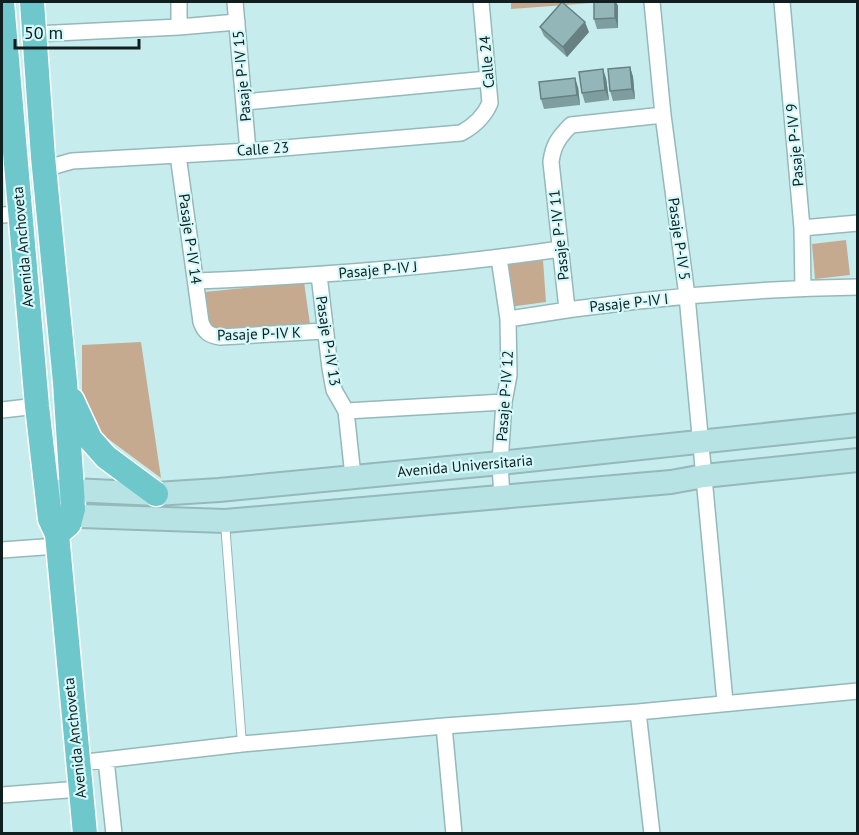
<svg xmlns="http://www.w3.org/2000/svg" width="859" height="835" font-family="'PT Sans',sans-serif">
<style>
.green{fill:#c6aa90}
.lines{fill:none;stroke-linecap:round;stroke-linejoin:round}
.lane-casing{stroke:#95b9ba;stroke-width:10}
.street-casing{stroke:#95b9ba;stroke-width:18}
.secondary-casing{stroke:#95b9ba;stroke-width:26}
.primary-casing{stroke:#fff;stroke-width:27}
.lane{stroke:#fff;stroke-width:8}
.street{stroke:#fff;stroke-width:15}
.secondary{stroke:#b7e3e5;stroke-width:22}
.primary{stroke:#6ec7cb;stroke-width:24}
.wall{fill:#7e9d9f}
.shaded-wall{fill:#678082}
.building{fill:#93b7b9;stroke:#678082;stroke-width:1.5}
.labels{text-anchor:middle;stroke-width:4.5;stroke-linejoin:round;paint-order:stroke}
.street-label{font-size:15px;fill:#101e1f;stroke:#d4f9fb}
</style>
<rect width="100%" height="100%" fill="#c7eced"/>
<path class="green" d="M511,2H606L511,9Z
M846,240L850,275L815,279L812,244Z
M543,260L546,302L509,307L506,265Z
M304,282L310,324L210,334L205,292Z
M141,342L161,478L103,435L82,399V345Z"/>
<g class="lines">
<g class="lane-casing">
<path id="lane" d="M225,523L242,744"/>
</g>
<g class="street-casing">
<path id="street" d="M235,2L248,151
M652,2L663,115L687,296L725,702
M782,2L802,228L803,288
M179,27V2
M35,34L179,27L237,22
M245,102L488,79
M178,155L201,322C205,333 209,335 220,337L324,331
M44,169L72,161L248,151L461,133C474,126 484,117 490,103L481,2
M2,215L20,214
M802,228L858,223
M499,258L508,319L509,375L504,402L500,463L502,498
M319,275L330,368L334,390L346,411L353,476
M196,281C318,276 439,267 560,249
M567,309L551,162C553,145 559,137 571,125L663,115
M508,319C623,300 741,289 858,287
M2,410L37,406
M346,411L504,402
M2,550L57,546
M444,726L454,834
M106,760L114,834
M78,763L242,744L444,726L638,712
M2,795L80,789
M652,834L638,712L858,691"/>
</g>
<g class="secondary-casing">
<path id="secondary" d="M56,491L72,490L156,494L219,490L500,463L858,425
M52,515L225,521L671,482L704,476L858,460"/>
</g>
<g class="primary-casing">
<path id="primary" d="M2,2L37,406L50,519L57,534L85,834
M32,2L43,157L65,382L72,490L73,509L69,524L57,534
M72,400L90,439L106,457L156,494"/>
</g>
<use href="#lane" class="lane"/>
<use href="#street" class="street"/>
<use href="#secondary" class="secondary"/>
<use href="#primary" class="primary"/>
</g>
<path class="wall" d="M594,2H616L618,6V28L597,29L594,19Z
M540,27L589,32L567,57L544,36Z
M630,67L633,77L635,99L613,101L610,91Z
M606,78L609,100L585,103L582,93Z
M578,87L580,105L544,109L541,99Z"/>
<path class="shaded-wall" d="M615,2H616L618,6V28L615,18Z
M585,22L589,32L567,57L563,47Z
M630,67L633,77L635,99L632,89Z
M603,69L606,78L609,100L605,90Z
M575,78L578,87L580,105L577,95Z"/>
<path class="building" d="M562,2L585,22L563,47L540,27Z
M594,2H615V18L594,19Z
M630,67L632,89L610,91L608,69Z
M603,69L605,90L582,93L579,72Z
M575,78L577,95L541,99L539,82Z"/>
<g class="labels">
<g class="street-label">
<text transform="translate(487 62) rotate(-95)" y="5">Calle 24</text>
<text transform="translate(242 76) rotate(-95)" y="5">Pasaje P-IV 15</text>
<text transform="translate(795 145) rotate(-95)" y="5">Pasaje P-IV 9</text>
<text transform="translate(263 149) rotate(-4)" y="5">Calle 23</text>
<text transform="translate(559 235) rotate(-96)" y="5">Pasaje P-IV 11</text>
<text transform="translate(190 239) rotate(82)" y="5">Pasaje P-IV 14</text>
<text transform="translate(679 239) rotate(82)" y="5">Pasaje P-IV 5</text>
<text transform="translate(23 247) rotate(-95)" y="5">Avenida Anchoveta</text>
<text transform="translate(378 270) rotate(-5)" y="5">Pasaje P-IV J</text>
<text transform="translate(629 303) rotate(-6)" y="5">Pasaje P-IV I</text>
<text transform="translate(259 334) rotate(-2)" y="5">Pasaje P-IV K</text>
<text transform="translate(328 341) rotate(81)" y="5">Pasaje P-IV 13</text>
<text transform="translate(505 396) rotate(-86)" y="5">Pasaje P-IV 12</text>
<text transform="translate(465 466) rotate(-5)" y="5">Avenida Universitaria</text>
<text transform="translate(75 738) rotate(-96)" y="5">Avenida Anchoveta</text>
</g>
</g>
<rect width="859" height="835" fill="none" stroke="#101e1f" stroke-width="6"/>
<path d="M15 39v9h124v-9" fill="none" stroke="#101e1f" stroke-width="3"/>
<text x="24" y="39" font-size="18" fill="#101e1f" stroke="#d4f9fb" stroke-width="4.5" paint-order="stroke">50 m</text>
</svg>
